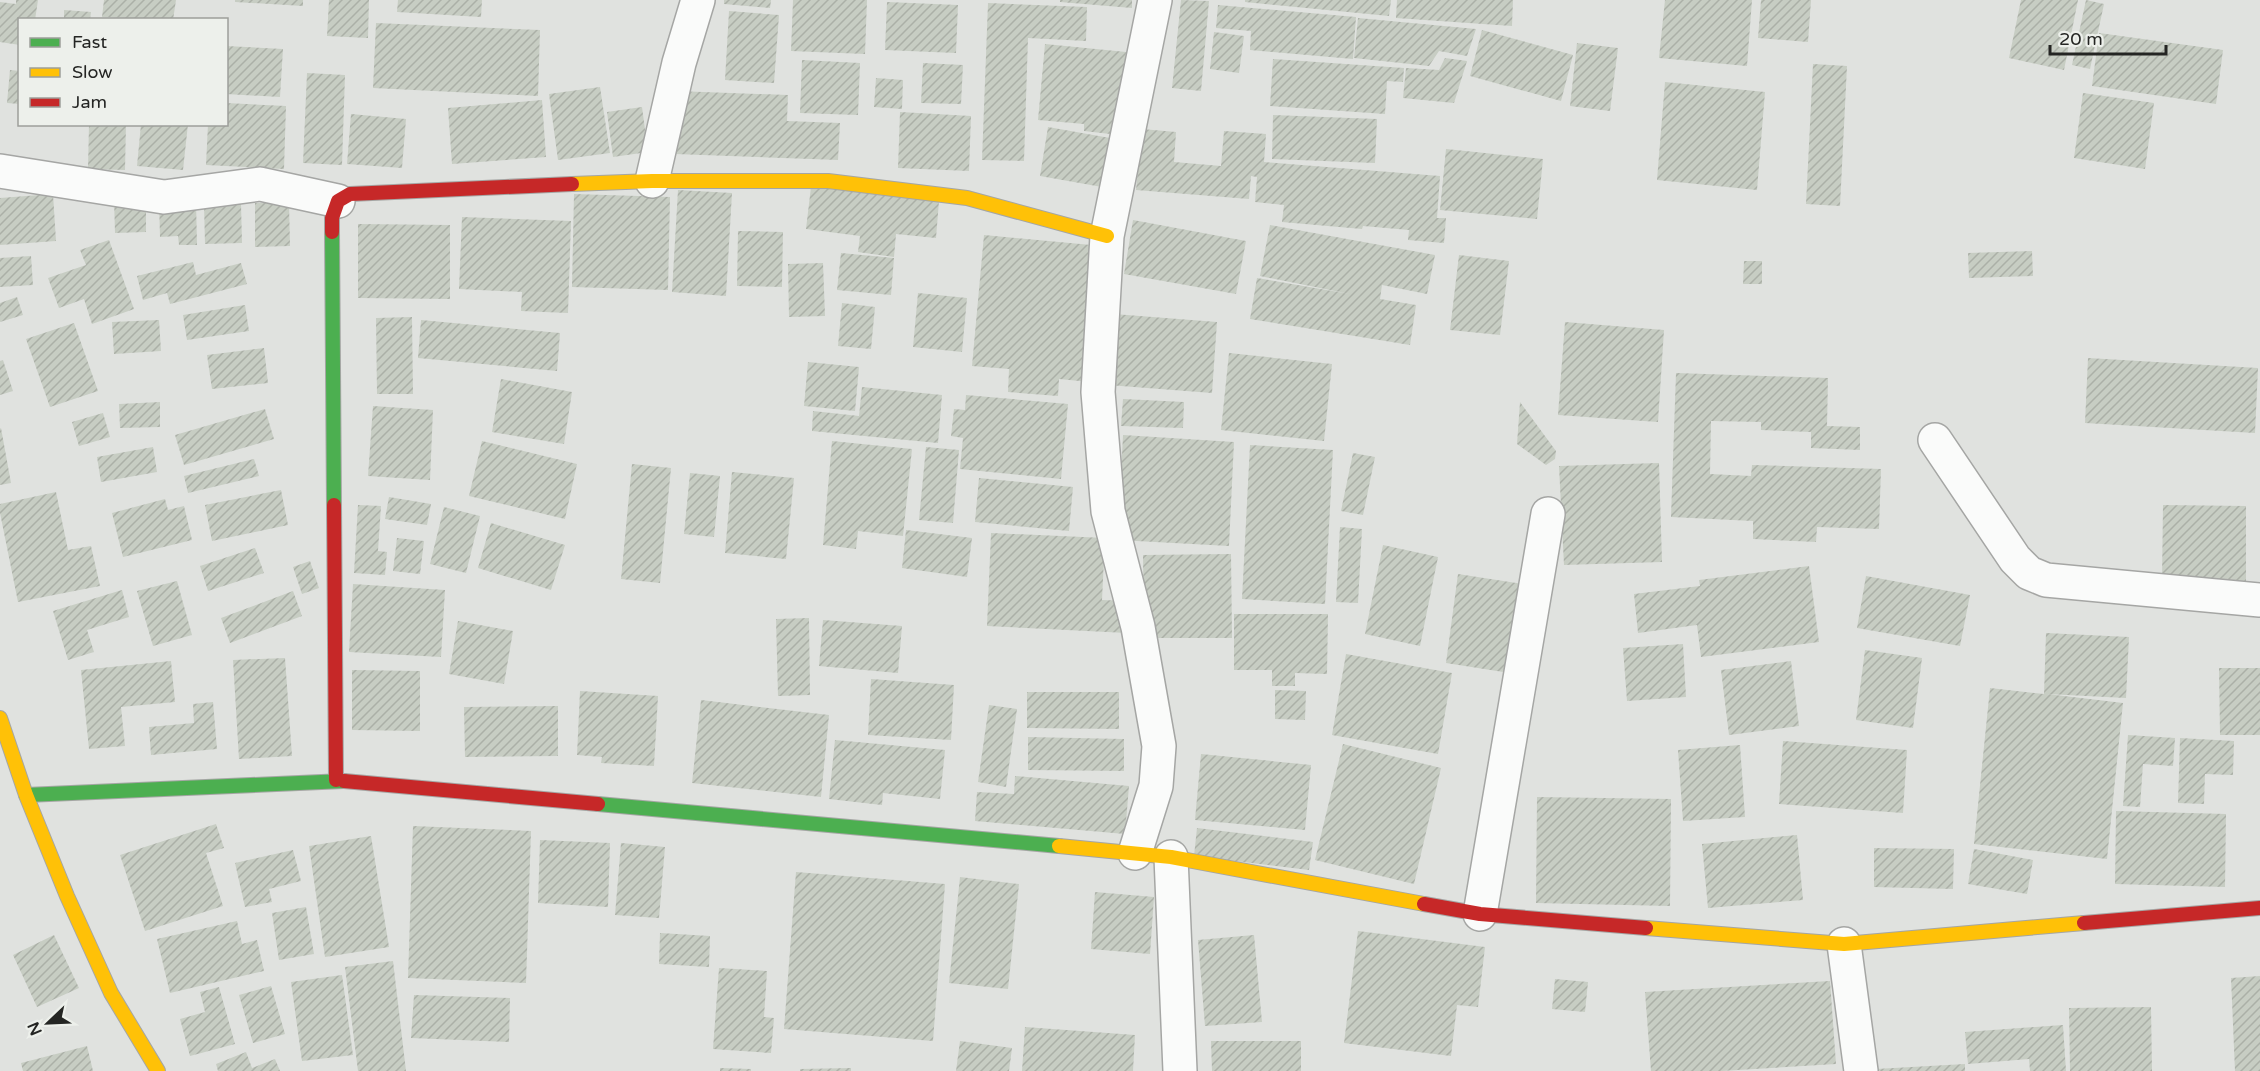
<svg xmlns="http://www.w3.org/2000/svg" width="2260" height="1071" font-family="'Varela Round',sans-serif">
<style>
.building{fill:url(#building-hatch)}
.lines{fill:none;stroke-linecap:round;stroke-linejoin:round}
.street-casing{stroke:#a5a6a4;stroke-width:36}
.fast-casing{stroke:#a5a6a4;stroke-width:16}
.slow-casing{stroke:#a5a6a4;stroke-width:16}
.jam-casing{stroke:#a5a6a4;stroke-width:16}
.street{stroke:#fafbfa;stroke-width:33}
.fast{stroke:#4caf50;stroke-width:14}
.slow{stroke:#ffc107;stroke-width:14}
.jam{stroke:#c62828;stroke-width:14}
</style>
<defs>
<pattern id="building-hatch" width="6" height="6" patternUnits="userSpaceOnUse" patternTransform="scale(1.5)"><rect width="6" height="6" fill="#c7cdc3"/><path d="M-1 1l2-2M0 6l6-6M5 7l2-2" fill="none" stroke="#abb0a7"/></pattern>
</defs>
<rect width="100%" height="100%" fill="#e0e2df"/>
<path class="building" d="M16,0H38L35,20H20V45L0,42V2L16,4Z
M104,0H176L173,20L102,17Z
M235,0H303V6L235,2Z
M329,0H369L368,38L327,36Z
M398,0H482L481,17L397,12Z
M724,0H771L770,8L724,4Z
M793,0H867L865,54L791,51Z
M1060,0H1132V8L1060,2Z
M1181,0L1209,1L1201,91L1172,88Z
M1245,0H1391L1389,16L1245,2Z
M1397,0H1513L1512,26L1396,18Z
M1665,0H1752L1747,66L1659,58Z
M1761,0H1811L1808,42L1758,38Z
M2021,0H2078L2064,70L2009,58Z
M2086,0L2104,4L2090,69L2072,65Z
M887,2L958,5L956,53L885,50Z
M988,3L1087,7L1086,41L1028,38L1024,161L982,160Z
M1218,5L1356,17L1353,59L1250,50L1251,31L1216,28Z
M64,10L91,12L90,20H64Z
M729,11L779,15L774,83L725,80Z
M1358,18L1476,29L1467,56L1439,51L1429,66L1354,58Z
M376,23L540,30L538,96L373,88Z
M1482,30L1573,55L1561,101L1470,76Z
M1214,32L1244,36L1239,73L1210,69Z
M2099,33L2223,50L2216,104L2092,86Z
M1577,43L1618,48L1610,111L1570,106Z
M1045,44L1126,52L1119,135L1084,131V124L1038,120Z
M226,46L283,49L280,97L226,94Z
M1445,58L1467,61L1454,103L1403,98L1406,68L1439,70Z
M1273,59L1404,68L1403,82L1387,81L1385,114L1270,106Z
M802,60L860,63L858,115L800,113Z
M923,63L963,65L961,104L921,103Z
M1813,64L1847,66L1840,206L1806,204Z
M10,70L20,71V104L7,103Z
M307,73L345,75L342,165L303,163Z
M876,78L903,80L902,109L874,107Z
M1665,82L1765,92L1757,190L1657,180Z
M600,87L610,153L558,160L549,94Z
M676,91L788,95L787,121L840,123L838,160L675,154Z
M2083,93L2154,103L2145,169L2074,158Z
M542,100L546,157L452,164L448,108Z
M226,103L286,106L284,169L206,165L208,124H226Z
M642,107L648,152L613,157L607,112Z
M900,112L971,116L969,171L898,168Z
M351,114L406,119L402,168L347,164Z
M1273,115L1377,119L1375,163L1272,159Z
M89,124H126L125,170L88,169Z
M141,124H188L183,170L137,166Z
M1048,127L1110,138L1102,187L1040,176Z
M1142,129L1176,132L1174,162L1221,166L1224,131L1266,134L1264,162L1440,176L1437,218H1446L1444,243L1408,240L1409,230L1363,226L1362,229L1282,222L1284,205L1255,202L1257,177L1251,176L1249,199L1136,190Z
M1446,149L1543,159L1537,219L1440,210Z
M811,187L939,201L936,238L896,234L894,257L858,252L860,236L806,229Z
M678,190L732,193L726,296L672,292Z
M53,194L56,241L0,245V198Z
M574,194L670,197L668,290L572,287Z
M146,197V232L115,233L114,198Z
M159,201H196L197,245H179L178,236L160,237Z
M255,203H289L290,246L255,247Z
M204,204H241L242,243L205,244Z
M462,217L571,221L568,313L521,311L522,292L459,289Z
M1133,220L1246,241L1236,294L1124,274Z
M358,224L450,225V299L358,298Z
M1270,225L1435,255L1427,294L1382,285L1380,299L1416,305L1410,345L1250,319L1257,278L1350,294L1260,276Z
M738,231L783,232L782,287L737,286Z
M984,235L1102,246L1090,382L1059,379L1058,396L1008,392L1009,369L972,366Z
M109,240L134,309L92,324L84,299L59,308L48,278L86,265L80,250Z
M2032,251L2033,276L1969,278L1968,253Z
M841,253L894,258L891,295L837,290Z
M1459,255L1509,261L1500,335L1450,330Z
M31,256L33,285L0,287V258Z
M1744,261H1762V284H1743Z
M193,262L196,275L241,263L247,284L170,304L167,293L143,300L137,276Z
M823,263L825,316L789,317L788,264Z
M918,293L967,298L962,352L913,347Z
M17,297L23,315L0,322V303Z
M842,303L875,307L871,349L838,346Z
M245,305L249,331L187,340L183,315Z
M1114,314L1217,322L1212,393L1108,385Z
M412,317L413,394H377L376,318Z
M159,320L161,351L114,354L112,322Z
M421,320L560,333L557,371L418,358Z
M1565,322L1664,330L1658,422L1558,415Z
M74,323L98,391L50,407L26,339Z
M264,348L268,383L212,389L207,355Z
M1229,353L1332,364L1324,441L1221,430Z
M2088,358L2258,368L2255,433L2085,423Z
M3,360L13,391L0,395V361Z
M808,362L859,367L855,411L804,406Z
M1676,373L1828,378L1827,426L1860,427V450L1811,448V432L1761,430V422L1711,421L1710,474L1751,476L1752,465L1881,469L1879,529L1817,527L1816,542L1753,539V521L1671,517Z
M501,379L572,392L564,444L492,432Z
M862,387L942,395L938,443L812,431L813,411L859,416Z
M966,395L1068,404L1061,479L960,469L963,438L951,436L954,409L965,410Z
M1123,399L1184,402L1183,428L1121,426Z
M160,402V427L120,428L119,404Z
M1520,402L1556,451L1555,459L1546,465L1517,444Z
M373,406L433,410L430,480L368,476Z
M265,409L274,439L184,465L175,435Z
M103,413L110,437L79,446L72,422Z
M1,428L11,483L0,485V429Z
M1123,435L1234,442L1229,546L1118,540Z
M482,441L577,464L565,519L469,496Z
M832,441L912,449L903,536L858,531L856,549L823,545Z
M1250,445L1333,450L1325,604L1242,599Z
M153,447L157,472L101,482L97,457Z
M926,447L959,450L953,523L919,520Z
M1353,453L1375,457L1363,515L1341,511Z
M254,459L259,476L188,493L184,476Z
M1659,463L1662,562L1564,565L1559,466Z
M632,464L671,468L660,583L621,579Z
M732,472L794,478L786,559L725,553Z
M690,473L720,476L714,537L684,534Z
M979,478L1073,487L1069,531L975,522Z
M281,490L288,525L212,541L205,505Z
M56,492L68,550L91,546L100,586L18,602L0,513V504Z
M389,497L431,504L427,525L385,519Z
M165,499L168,510L184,506L192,540L123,557L112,513Z
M358,505L381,506L378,551L387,552L385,575L354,573Z
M2163,505L2246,506V583L2162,581Z
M444,507L480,516L466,573L430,564Z
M491,523L565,545L551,590L478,568Z
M1340,527L1362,529L1358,603L1336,602Z
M906,530L972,538L967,577L902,568Z
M991,533L1105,538L1102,600L1128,601L1127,633L987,626Z
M397,538L424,541L420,574L393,571Z
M1383,545L1438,557L1420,646L1365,634Z
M255,548L264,573L208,591L200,566Z
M1231,554L1232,638H1144L1143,555Z
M310,561L319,588L302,594L293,567Z
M1809,566L1819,642L1701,657L1697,625L1638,633L1634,594L1700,586L1699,580Z
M1458,574L1530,585L1516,674L1446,663Z
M1866,576L1970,595L1960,646L1857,628Z
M177,581L192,635L153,646L137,591Z
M353,584L445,590L441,657L349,652Z
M122,590L129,617L87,630L94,652L68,660L53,611Z
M293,591L302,616L230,643L221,618Z
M1234,614H1328L1327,674L1295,673V686H1272V670H1234Z
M809,618L810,695L778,696L776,619Z
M823,620L902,626L898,673L819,666Z
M458,621L513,631L504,684L449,674Z
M2046,633L2129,637L2126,698L2047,694L2123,703L2107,859L1974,844L1990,688L2044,694Z
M1683,644L1686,697L1627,701L1623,648Z
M1865,650L1922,658L1913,728L1856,720Z
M1346,654L1452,673L1438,754L1332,735Z
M285,658L292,756L239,759L233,660Z
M171,661L175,702L121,707L125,746L89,749L81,670Z
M1791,661L1799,726L1729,735L1721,670Z
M2219,668H2260V735H2220Z
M352,670L420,671V731L352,730Z
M871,679L954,685L951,740L868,735Z
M1275,690L1306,691L1305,720L1275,719Z
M580,691L658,696L654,766L601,763L602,757L577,755Z
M1027,692H1119V729L1027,728Z
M701,700L829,715L821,797L692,783Z
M213,702L217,749L151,755L149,727L194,723L193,704Z
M989,705L1017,709L1006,787L978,782Z
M558,706V756L465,757L464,707Z
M2128,735L2175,738L2173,766L2143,764L2140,807L2123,806Z
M1028,737L1124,739V771L1028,770Z
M2180,738L2234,741L2233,775L2205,774L2204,804L2178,803Z
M835,740L945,750L940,799L883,793L882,805L829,799Z
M1783,741L1907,750L1903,813L1779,804Z
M1343,744L1441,768L1414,884L1315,860Z
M1740,745L1745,817L1683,821L1678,750Z
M1201,754L1311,765L1305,830L1195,820Z
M1015,776L1129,786L1125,834L975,821L977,792L1014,794Z
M1537,797L1671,799L1670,906L1536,903Z
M2116,811L2226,814L2225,887L2115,884Z
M216,824L224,848L206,853L223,906L145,931L120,855Z
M413,826L531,831L526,983L408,978Z
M1197,828L1313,842L1309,870L1194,856Z
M1797,835L1803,900L1708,908L1702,844Z
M371,836L389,947L325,957L309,846Z
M540,840L610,843L608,907L538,903Z
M621,843L665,847L659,918L615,915Z
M1874,848L1954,849L1953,889L1874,887Z
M1974,849L2033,860L2027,894L1968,884Z
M293,850L301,881L269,889L272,902L245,907L235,863Z
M796,872L945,884L933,1041L784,1029Z
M960,877L1019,884L1008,989L949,983Z
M1095,892L1154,897L1150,954L1091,949Z
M306,907L314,954L279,960L272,913Z
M237,921L242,944L257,940L264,971L170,993L157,939Z
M1358,931L1485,947L1478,1007L1457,1005L1451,1056L1344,1043Z
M660,933L710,936L709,967L659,964Z
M54,935L79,988L37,1007L13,955Z
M1254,935L1262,1022L1205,1026L1198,940Z
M393,961L406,1071H358L345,967Z
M719,968L767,971L764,1017L774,1018L771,1053L713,1049Z
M342,975L353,1055L302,1061L291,982Z
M2260,976V1071H2235L2231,978Z
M1555,979L1588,982L1585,1012L1552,1009Z
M1830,981L1836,1064L1721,1071H1651L1645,992Z
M271,986L285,1034L253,1043L239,995Z
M219,987L235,1044L190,1056L180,1019L205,1012L200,992Z
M414,995L510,998L509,1042L411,1038Z
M2151,1007L2152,1071H2070L2069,1008Z
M2063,1025L2066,1071H2030L2029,1059L1968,1064L1965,1032Z
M1025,1027L1135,1035L1133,1071H1022Z
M960,1041L1012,1048L1009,1071H956Z
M1211,1041H1301V1071H1212Z
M87,1046L93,1071H23L21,1063Z
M246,1052L252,1068L275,1059L280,1071H218L216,1064Z
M1965,1064V1071H1876V1069Z
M720,1068L751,1069V1071H720Z
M851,1068V1071H800V1069Z"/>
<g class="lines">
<g class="street-casing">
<path id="street" d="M0,171L164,197L260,184L338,201
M652,181L679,63L698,0
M1935,440L2015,559L2029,573L2046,580L2260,600
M1135,853L1156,786L1159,746L1138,627L1108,511L1098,392L1107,236L1155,0
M1171,857L1180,1071
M1480,914L1548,514
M1844,944L1861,1071"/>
</g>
<g class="fast-casing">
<path id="fast" d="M332,232L334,505
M26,795L344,781
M598,804L1059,846"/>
</g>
<g class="slow-casing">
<path id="slow" d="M572,184L652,181H828L967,198L1107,236
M0,718L26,795L67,896L111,993L158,1071
M1059,846L1171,857L1424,904
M1646,928L1844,944L2084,923"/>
</g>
<g class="jam-casing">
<path id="jam" d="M332,232V218L338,201L350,194L572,184
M334,505L336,780
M344,781L598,804
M1424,904L1480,914L1646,928
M2084,923L2260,908"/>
</g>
<use href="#street" class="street"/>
<use href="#fast" class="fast"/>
<use href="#slow" class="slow"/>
<use href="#jam" class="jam"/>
</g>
<rect x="18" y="18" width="210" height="108" fill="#edf0eb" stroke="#9d9f9b" stroke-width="1.5"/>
<rect x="30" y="38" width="30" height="9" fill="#4caf50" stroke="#9d9f9b" stroke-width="1.5"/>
<text x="72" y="48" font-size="18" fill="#242523">Fast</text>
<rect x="30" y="68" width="30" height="9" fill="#ffc107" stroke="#9d9f9b" stroke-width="1.5"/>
<text x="72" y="78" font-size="18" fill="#242523">Slow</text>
<rect x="30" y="98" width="30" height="9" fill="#c62828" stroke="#9d9f9b" stroke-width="1.5"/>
<text x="72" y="108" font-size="18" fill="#242523">Jam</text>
<g transform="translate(48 1023) rotate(247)" stroke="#edf0eb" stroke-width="4.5" paint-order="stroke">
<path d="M0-4.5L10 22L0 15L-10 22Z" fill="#242523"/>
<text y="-9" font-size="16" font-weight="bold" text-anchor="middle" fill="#242523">N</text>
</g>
<path d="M2050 45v9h116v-9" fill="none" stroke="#242523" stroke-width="3"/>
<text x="2059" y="45" font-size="18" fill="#242523" stroke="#edf0eb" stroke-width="4.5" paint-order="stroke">20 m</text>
</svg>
